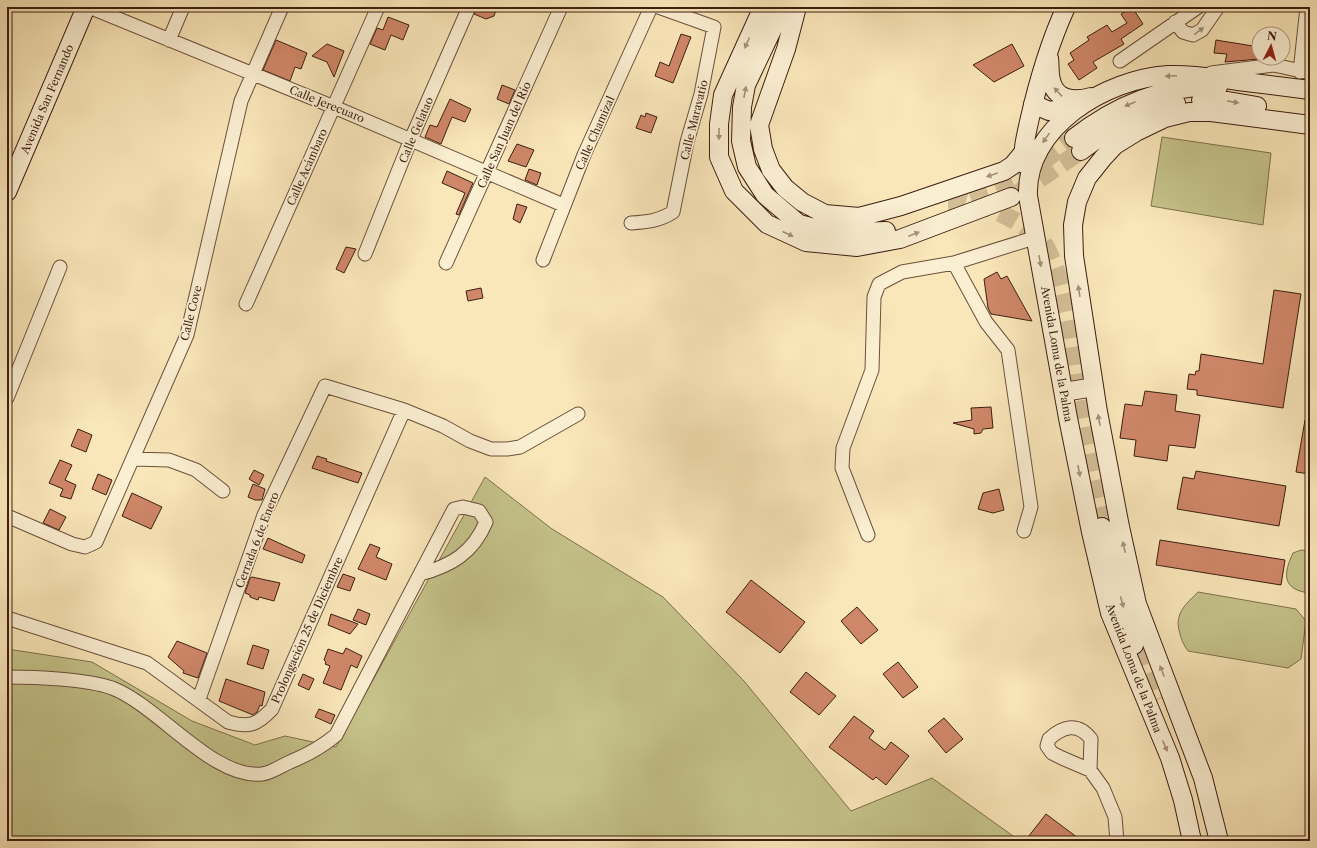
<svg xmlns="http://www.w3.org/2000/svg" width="1317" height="848" font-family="'Libre Caslon Text',serif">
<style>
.green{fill:#c5c38a;stroke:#81704e}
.building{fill:#cf8769;stroke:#3d1e11}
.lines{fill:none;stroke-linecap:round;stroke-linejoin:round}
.secondary-tunnel{stroke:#d3be97;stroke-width:18;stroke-dasharray:18 9;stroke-linecap:butt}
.street-casing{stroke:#6c503b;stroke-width:15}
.secondary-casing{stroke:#3d1e11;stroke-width:20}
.street{stroke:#fbefd2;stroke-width:13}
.secondary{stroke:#fbefd2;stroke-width:18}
.oneway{fill:#a6917b}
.labels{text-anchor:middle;stroke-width:3.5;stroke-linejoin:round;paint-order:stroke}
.street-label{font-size:11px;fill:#3d1e11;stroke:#fbefd2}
</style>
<rect width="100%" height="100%" fill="#f9e6b9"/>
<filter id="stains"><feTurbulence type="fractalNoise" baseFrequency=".005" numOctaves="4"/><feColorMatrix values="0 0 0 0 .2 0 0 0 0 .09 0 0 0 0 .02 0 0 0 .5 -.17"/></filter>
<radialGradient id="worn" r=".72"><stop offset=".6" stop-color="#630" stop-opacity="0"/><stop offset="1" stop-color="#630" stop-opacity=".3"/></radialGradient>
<path class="green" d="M1162,137L1271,153L1263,225L1151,206Z
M485,477L552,529L663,597L744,681L851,811L932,778L1020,841H7V649L92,662L192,721L255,745L285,736L336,747Z
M1301,550L1310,551V593C1282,590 1283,574 1293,553Z
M1198,592L1296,609L1306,621L1301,659L1288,668L1188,651C1183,644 1181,639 1179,630C1175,613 1186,604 1198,592Z"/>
<path class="building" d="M477,7H497L494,16L486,19L474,14Z
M1132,7L1143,24L1121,39L1124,44L1093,62L1097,68L1079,80L1068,64L1074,60L1070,53L1089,40L1087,37L1107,25L1112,32L1127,23L1121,14Z
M388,17L409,25L403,40L391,35L385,50L370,44L377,28L383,30Z
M681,34L691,37L673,83L655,76L660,62L669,66Z
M276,40L307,53L301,69L295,67L290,81L263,70Z
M1216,40L1259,47V59L1225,62L1227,54L1214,53Z
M327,44L344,51L334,77L327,62L312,56Z
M1012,44L1024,66L994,82L973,65Z
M502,85L515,90L509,104L497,99Z
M450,99L471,109L465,122L452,117L441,144L425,137L430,125L437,127Z
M646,113L657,117L651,133L636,128L641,115L645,117Z
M517,144L534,150L526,167L508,161Z
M529,169L541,173L537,185L525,180Z
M447,171L473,183L459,215L456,214L465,193L442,183Z
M517,204L527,207L520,223L513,219Z
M346,247L356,249L344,273L336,269Z
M997,272L1001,279L1007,276L1032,321L991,314L988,308L984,279Z
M481,288L483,298L468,301L466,291Z
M1274,290L1301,294L1283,408L1197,395V390L1187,389L1189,374L1195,375L1196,371H1199L1201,354L1263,364Z
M1145,391L1177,395L1175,411L1200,415L1195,448L1169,445L1167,461L1134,456L1136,440L1120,438L1125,404L1142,406Z
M991,407L993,428L983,429L981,433L974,434V429L953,423L972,420L971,408Z
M1305,420L1310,421V474L1296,472Z
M78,429L92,435L86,452L71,446Z
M317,456L327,459L326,461L362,473L358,483L312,468Z
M60,460L72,465L65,480L76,485L71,499L60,496L63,489L49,483Z
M254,470L264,475L259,485L249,479Z
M1196,471L1286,486L1279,526L1177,509L1183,477L1194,479Z
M98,474L112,480L106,495L92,489Z
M253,484L265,489L262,500H255L248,497Z
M999,489L1004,510L993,513L978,509L983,493Z
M132,493L162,507L151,529L122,516Z
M50,509L66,517L59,530L43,523Z
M268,538L305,555L302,563L263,549Z
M1160,540L1285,560L1281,585L1156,565Z
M370,544L380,548L376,557L392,564L386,580L358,569Z
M343,574L355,578L350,591L337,587Z
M252,577L280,583L274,601L259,597L258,600L250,597V595L245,593L250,578Z
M751,580L805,622L780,653L726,612Z
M857,607L878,630L861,644L841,621Z
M358,609L370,614L366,625L353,620Z
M331,614L358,624L350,634L328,625Z
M177,641L207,653L198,678L183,673L184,671L168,657Z
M253,645L269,650L263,669L247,664Z
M346,648L362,656L357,668L351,665L341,690L323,683L330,666L325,664L326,662L324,660L328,649L343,654Z
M898,662L918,687L903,698L883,674Z
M806,672L836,696L819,715L790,692Z
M303,674L314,679L309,690L298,685Z
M226,679L265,692L262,706L260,705L257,712L253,715L219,701Z
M319,709L335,715L331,724L315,717Z
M854,716L874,731L869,738L885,750L891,742L909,756L886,785L876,777L873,780L829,747Z
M944,718L963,739L946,753L928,731Z
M1046,814L1082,841H1025Z"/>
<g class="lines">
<path class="secondary-tunnel" d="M1017,194L1081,151
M971,199L1014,183L1074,138
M948,201C954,201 960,199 966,201C989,205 1036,228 1047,249C1068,291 1072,342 1080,388C1088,439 1099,491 1110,542
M1144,646L1162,698"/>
<g class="street-casing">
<path id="street" d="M89,7L334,107L563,205
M1175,22L1183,32L1193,35L1202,30L1218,7
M169,40L183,7
M1120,61L1198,7
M1300,72L1307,7
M1211,73L1274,65L1310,73
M631,223C647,222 659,221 673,212L687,142L701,94L714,27L658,7
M365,254L411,139L469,7
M543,260L584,155L651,7
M446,263L561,7
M954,263L986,322L1008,350L1031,507L1024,531
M246,304L378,7
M7,398L60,267
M133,459L169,460L196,470L223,491
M7,516L72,544L85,547L96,542L187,335L241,101L282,7
M868,535L842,468L843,448L872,370L874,297L879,284L902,272L954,263L1037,237
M7,618L147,663L228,722C249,728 257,725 272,709L404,410
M7,677C36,677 86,679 112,688C159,706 212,779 262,774C271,773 281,766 290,762C307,755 322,747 336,735L454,509L463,507L479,511L486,522C473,553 451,566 420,574
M199,699L264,515L325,386L404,410L443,426L470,441L491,449H507L520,447L578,414
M1090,770L1091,739C1078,722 1063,726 1049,739L1047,746L1052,753L1062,758L1090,770L1103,788L1115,817L1117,841"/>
</g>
<g class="secondary-casing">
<path id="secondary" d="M763,7L723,95L719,124V157L734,191L767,224L806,242L857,247L900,239L1011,197
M783,7L746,85L742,107L741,141L747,167L765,195L799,224L834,233L886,231
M797,7L786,49L759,125L763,149L771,170L785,188L802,202L825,214L859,217L901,206L1004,171L1013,165L1023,153
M1049,58C1050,65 1049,73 1051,80C1055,100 1074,102 1091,97
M1201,100L1228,101L1257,106
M1033,104L1049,111L1077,107
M1074,138C1115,106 1165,84 1218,87
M1081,151C1109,129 1141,111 1176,103
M1024,164C1022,150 1026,136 1029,122C1038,82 1049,44 1066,7
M7,192L86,7
M1064,392L1094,387
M1102,527L1134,645
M1192,841L1183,800L1170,758L1110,613L1091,532L1068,418L1028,196C1025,127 1106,79 1168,75C1192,74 1214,78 1238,81C1262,84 1286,87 1310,90
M1219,841L1203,778L1137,604L1120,527L1098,412L1074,256L1073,225L1077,202L1087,178L1103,158L1115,145L1136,132L1165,118L1189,112H1211L1310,125"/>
</g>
<use href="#street" class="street"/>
<use href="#secondary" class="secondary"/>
</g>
<defs><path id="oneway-solid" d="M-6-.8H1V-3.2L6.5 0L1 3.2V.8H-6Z"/></defs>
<g class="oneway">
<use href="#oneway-solid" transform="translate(1199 31) rotate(-37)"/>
<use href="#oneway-solid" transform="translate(747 43) rotate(114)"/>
<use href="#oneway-solid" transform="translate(1171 76) rotate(178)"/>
<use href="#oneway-solid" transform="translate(745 92) rotate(-79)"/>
<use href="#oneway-solid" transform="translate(1058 92) rotate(-133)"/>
<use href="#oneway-solid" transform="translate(1233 102) rotate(9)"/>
<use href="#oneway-solid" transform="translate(1130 104) rotate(157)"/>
<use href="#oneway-solid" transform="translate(719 134) rotate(90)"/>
<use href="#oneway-solid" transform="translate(1046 138) rotate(125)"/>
<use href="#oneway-solid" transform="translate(992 175) rotate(161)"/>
<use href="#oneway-solid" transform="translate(788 234) rotate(25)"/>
<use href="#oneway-solid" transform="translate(914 234) rotate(-21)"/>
<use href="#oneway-solid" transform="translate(1040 261) rotate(80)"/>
<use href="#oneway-solid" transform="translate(1079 291) rotate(-99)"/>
<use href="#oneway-solid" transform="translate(1099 420) rotate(-101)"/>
<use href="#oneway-solid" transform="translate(1079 471) rotate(79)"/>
<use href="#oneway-solid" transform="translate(1124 547) rotate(-103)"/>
<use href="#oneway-solid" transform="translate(1122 602) rotate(75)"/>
<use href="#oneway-solid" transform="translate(1162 671) rotate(-111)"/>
<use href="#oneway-solid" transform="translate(1165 746) rotate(67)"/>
</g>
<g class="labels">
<g class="street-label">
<text transform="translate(47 99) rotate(-67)" y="4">Avenida San Fernando</text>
<text transform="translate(327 104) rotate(22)" y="4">Calle Jerecuaro</text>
<text transform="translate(694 120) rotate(-76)" y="4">Calle Maravatio</text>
<text transform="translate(416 130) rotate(-67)" y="4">Calle Gelatao</text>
<text transform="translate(595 133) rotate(-66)" y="4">Calle Chamizal</text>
<text transform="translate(504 135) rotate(-66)" y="4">Calle San Juan del Río</text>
<text transform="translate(307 167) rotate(-66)" y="4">Calle Acámbaro</text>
<text transform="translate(191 313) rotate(-76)" y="4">Calle Cove</text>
<text transform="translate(1057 354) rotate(80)" y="4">Avenida Loma de la Palma</text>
<text transform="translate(257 540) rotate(-69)" y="4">Cerrada 6 de Enero</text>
<text transform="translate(307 630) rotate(-66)" y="4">Prolongación 25 de Diciembre</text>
<text transform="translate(1134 668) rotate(69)" y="4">Avenida Loma de la Palma</text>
</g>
</g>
<rect width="1317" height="848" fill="none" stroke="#f9e6b9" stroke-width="24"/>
<rect x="8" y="8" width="1301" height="832" fill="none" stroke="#3d1e11" stroke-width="2"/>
<rect x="12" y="12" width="1293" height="824" fill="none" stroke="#3d1e11"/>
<g transform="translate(1271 46) rotate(6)"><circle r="19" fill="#fbefd2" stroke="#af9b85"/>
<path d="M0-3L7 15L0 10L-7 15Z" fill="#8f2418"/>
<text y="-6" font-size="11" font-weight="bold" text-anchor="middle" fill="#3d1e11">N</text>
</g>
<rect width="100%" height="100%" filter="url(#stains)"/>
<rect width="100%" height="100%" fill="url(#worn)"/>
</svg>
